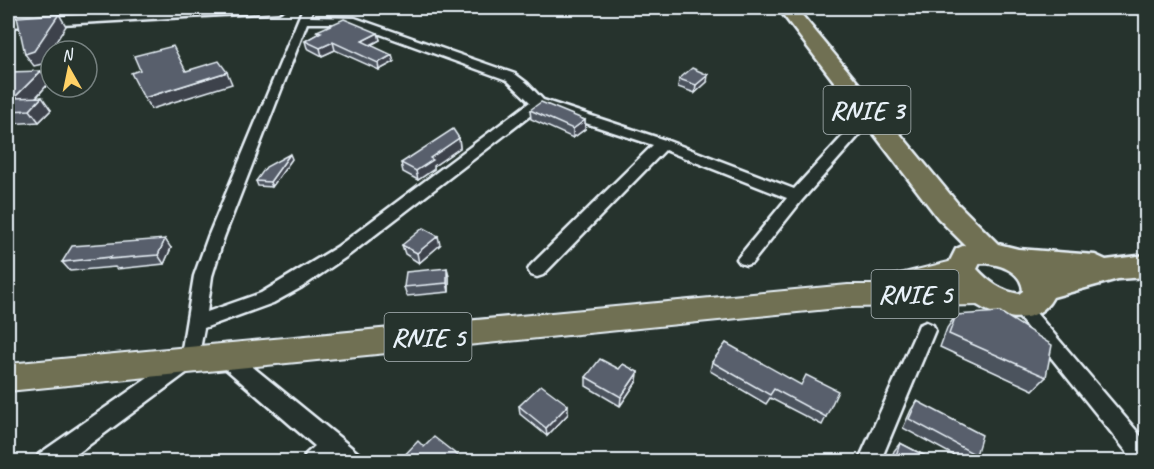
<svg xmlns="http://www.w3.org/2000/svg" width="1154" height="469" font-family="Caveat,sans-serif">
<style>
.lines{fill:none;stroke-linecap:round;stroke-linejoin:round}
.street-casing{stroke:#e8f1f8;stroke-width:5}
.secondary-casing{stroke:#e8f1f8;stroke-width:5}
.primary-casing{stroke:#e8f1f8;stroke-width:4}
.highway-casing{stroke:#e8f1f8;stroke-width:5}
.street{fill:#26332d;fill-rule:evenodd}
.secondary{fill:#26332d;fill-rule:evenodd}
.primary{fill:#707052;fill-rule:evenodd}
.highway{fill:#707052;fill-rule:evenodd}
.wall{fill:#4c525d;stroke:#e8f1f8;stroke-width:1.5}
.shaded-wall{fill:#3e424c;stroke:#e8f1f8;stroke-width:1.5}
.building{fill:#585f6c;stroke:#e8f1f8;stroke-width:1.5}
.labels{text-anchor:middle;stroke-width:4.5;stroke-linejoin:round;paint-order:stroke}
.shield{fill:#26332d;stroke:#aeb8bb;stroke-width:1.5}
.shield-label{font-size:27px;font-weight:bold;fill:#e8f1f8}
</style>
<rect width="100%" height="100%" fill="#26332d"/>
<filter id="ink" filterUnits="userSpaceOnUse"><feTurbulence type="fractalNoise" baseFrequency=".0167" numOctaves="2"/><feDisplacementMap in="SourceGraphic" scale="12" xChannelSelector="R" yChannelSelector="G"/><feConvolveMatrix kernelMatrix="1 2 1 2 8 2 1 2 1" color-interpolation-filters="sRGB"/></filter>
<g filter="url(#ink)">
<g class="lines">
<g class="street-casing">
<path id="street" d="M303,8H313L310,17L355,18L515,74L527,83L543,100L668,141L794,189L865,112L870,111L877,115L802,200L752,263L746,265L740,263L737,259L787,198L665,150L543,275L537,277L531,275L528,270L531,265L653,145L540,108L349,255L302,287L273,303L204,328L197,365L66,462H36L39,454L181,355L194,276L208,237ZM307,23H350L507,80L530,102L337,247L261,293L207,312L212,276L224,237Z
M1019,298L1025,300L1146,442V462H1135L1013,310L1010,305L1013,300Z
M926,322L933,325L935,330L880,462H858L917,330L919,325Z
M225,348L232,350L340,438L359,454L362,462H303L306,454L315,446L218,362L215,356L218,350Z"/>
</g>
<g class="secondary-casing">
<path id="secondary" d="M208,8H285L278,12L8,27V19Z"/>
</g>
<g class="primary-casing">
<path id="primary" d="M961,259L971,262L974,269L971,276L942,284L982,283L992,286L996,294L992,302L982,305L848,307L8,391V364L848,285H885L888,277Z"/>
</g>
<g class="highway-casing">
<path id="highway" d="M778,8H796L958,204L998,244L1018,249L1095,255L1106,260L1146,255V277L1118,279L1053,297C1034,333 985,316 962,293C955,286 951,278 946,269L956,249L965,245L938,218ZM980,263C997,263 1022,270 1023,291L1019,294C1001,291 989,282 977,269Z"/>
</g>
<use href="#street" class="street"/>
<use href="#secondary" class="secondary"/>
<use href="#primary" class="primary"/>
<use href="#highway" class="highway"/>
</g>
<path class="wall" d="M317,31L378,33L380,40L371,45L394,62L379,70L335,50L322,56L307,48L305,41L318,34Z
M8,72L49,83L36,98L51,110L39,122L8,124Z
M679,79L707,82L695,93L678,87Z
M530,110L585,120V129L573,138L531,119Z
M459,138L460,148L434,166V169L418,180L403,172L401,163Z
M292,159L272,187L258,186L256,181Z
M402,245H440L419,263L405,254Z
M171,248L164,264L117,269L115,267L70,271L62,262Z
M447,268L449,277V292L407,296L404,287Z
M956,315L1046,377L1033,390L940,347L947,328Z
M726,343L826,417L822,425L770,398L766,404L710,371L712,362Z
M619,369L638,372L637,381L620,406L586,386V377Z
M917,401L976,455L969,462H966L903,428L911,410Z
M519,406L568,414L547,436L520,414Z
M900,443L937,462H890L894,451Z"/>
<path class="shaded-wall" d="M59,14L66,26L42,64L34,66L25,54Z
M378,33L380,40L364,48L362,41Z
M333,42L335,50L322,56L320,48Z
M392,55L394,62L379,70L378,63Z
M41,71L49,83L23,111L14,98Z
M227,72L232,84L151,109L144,98Z
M708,75L707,82L695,93L696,85Z
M42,97L51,110L39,122L30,110Z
M585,120V129L573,138V129Z
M459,138L460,148L434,166V169L418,180L416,171L430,158Z
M290,154L292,159L272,187L270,182Z
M438,236L440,245L419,263L417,253Z
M165,239L171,248L164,264L158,255Z
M447,268L449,277V292L447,283Z
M638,372L637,381L620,406L621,397Z
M568,405V414L547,436L546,428Z"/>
<path class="building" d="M59,14L34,51L25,54L17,17Z
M344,19L378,33L362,41L392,55L378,63L333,42L320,48L305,41L321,32L317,31Z
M173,46L186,71L219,61L227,72L144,98L131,73L140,70L134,56Z
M692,68L708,75L696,85L679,79Z
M41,71L14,98L42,97L30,110L8,111V72Z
M541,102L585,120L573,129L530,110Z
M453,129L459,138L430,158L433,160L416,171L401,163Z
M290,154L270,182L256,181L266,167Z
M423,228L438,236L417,253L402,245Z
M165,239L158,255L109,259L111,257L62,262L72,246Z
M447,268V283L404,287L406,272Z
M1000,312L1052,345L1046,377L949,334L956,315Z
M726,343L801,385L806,375L838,391L826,417L774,389L770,395L712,362Z
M600,359L619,369L623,364L638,372L621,397L586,377Z
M541,385L568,405L546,428L519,406Z
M917,401L982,435L976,455L909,419Z
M434,437L466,462H398L418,441L424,447Z
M900,443L937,462H894Z"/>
</g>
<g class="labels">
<g class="shield">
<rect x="823.5" y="86" width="87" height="48" rx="4.5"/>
<rect x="871.5" y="270" width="87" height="48" rx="4.5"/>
<rect x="384.5" y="313" width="87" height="48" rx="4.5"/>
</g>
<g class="shield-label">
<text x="867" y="119">RNIE 3</text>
<text x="915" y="303">RNIE 5</text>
<text x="428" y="346">RNIE 5</text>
</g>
</g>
<rect width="1154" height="469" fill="none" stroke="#26332d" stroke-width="30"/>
<rect x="15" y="15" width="1124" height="439" fill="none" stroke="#e8f1f8" stroke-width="2" filter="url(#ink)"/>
<g transform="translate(69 69) rotate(351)"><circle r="28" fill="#26332d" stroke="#747f7e" stroke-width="1.5"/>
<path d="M0-4.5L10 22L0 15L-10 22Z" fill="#ffd166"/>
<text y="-9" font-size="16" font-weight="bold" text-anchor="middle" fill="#e8f1f8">N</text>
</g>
</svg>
